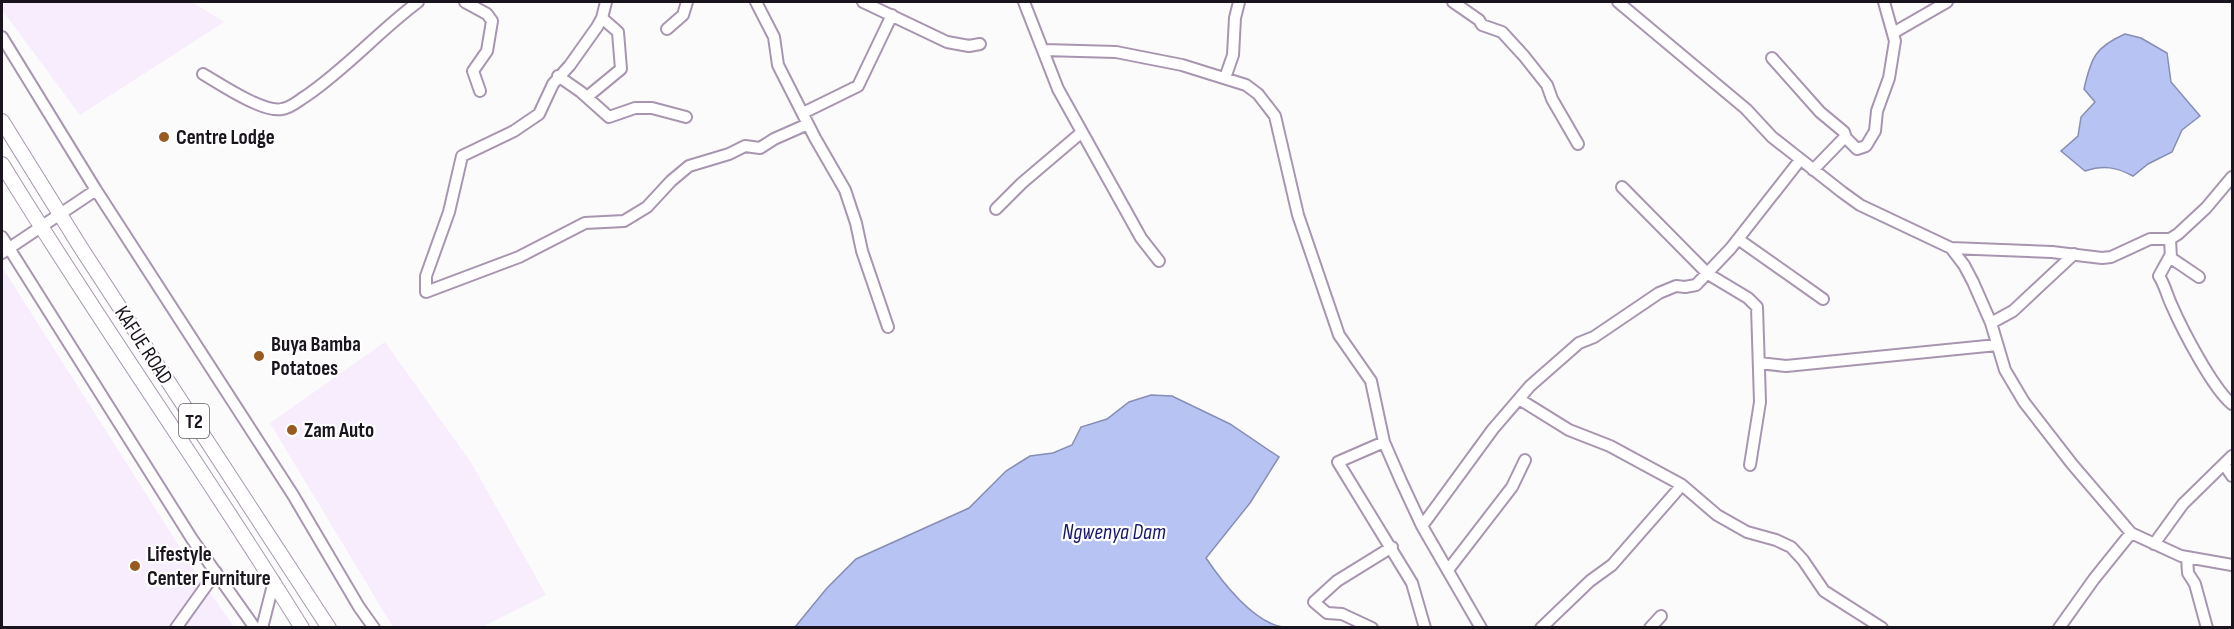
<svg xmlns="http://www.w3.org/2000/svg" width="2234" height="629" font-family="'Sofia Sans Condensed',sans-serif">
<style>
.built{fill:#f7edfc}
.water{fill:#b6c3f3;stroke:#878eb3;stroke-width:1.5}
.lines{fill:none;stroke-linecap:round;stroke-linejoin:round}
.minor-casing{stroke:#a896b1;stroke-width:14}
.major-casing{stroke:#a896b1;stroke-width:16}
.minor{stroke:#fff;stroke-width:10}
.major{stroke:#fff;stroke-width:14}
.poi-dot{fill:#985a1f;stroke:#fff;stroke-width:2}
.labels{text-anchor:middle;stroke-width:4.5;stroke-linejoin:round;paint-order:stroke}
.shield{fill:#fff;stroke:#5f5a62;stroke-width:1.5}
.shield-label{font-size:20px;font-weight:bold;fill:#1a141e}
.poi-label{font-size:21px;font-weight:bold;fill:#1a141e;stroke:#fff;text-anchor:start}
.street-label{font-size:21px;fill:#1a141e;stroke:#fff}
.water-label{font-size:22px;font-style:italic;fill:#17166f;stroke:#fff}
</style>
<rect width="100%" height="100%" fill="#fbfbfb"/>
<path class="built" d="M2,2H192L224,22L80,115L2,10Z
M2,267L193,568L234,627H2Z
M385,342L472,464L546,595L482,627H393L270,423Z"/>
<path class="water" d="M2125,34L2141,38L2167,53L2171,82L2200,116L2182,130L2172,152L2148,164L2133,176C2116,167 2104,165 2085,171L2061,151L2078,136L2081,117L2095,102L2084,89C2091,58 2095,47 2125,34Z
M1151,395L1172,396L1230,424L1279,457L1250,503L1206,558C1222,582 1254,623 1283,627H795L827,588L856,559L969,508L1006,471L1030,456L1053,453L1072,445L1081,427L1107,419L1129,402Z"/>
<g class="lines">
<g class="minor-casing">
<path id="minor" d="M465,2L487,14L492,21L487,51L473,71L480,91
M606,2L602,18L597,27L570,65L553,84L539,114L514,131L462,156L449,212L426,276V292L519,257L585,223L624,221L647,207L671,181L689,166L729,154L745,146L760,148L774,139L808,124
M756,2L774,37L778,65L815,138L845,190L856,223L862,251L888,327
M863,2L947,42L969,46L980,44
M1024,2L1058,89L1141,238L1159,261
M1453,2L1479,20L1482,25L1502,32L1524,56L1547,85L1552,99L1578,144
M1618,2L1746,109L1772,137L1842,192L1860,205L1951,248L1964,265L1973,282L1991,323L2005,370L2024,402L2072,464L2131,533L2181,556L2232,565
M667,29L683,15L687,2
M1893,33L1947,2
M2,37L96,190L293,495L359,607L374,628
M1044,50L1116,52L1182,65L1246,85L1258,94L1275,116L1298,215L1339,335L1371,381L1384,442L1401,481L1422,526L1481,628
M1772,58L1820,112L1844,132L1846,138
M203,74C220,84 263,113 282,109C291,108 298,101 306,96C347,68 379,31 418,2
M558,76L581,92L609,117L635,108H652L686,117
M1225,78L1233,55L1235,18L1239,2
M587,97L621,69L618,32L602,18
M803,113L858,86L892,15
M1813,170L1843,139L1846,138L1857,149L1866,146L1875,131L1877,111L1889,78L1895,41L1884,2
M1622,187L1708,274L1748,298L1757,307L1760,402L1750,465
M996,209L1022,183L1082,132
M2,237L192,539L255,628
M1738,239L1823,299
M2170,239L2171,258L2199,277
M1951,248L2052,252L2102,258L2111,257L2150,239H2170L2178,234L2206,208L2232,177
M2,253L96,190
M2170,256L2159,276C2165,285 2167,296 2172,306C2182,329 2213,389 2232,404
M1991,323L2013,311L2074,254
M1759,363L1786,366L1997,345
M1519,399L1569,430L1610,446L1682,485L1717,515L1747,532L1776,540L1791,547L1803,560L1824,591L1882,628
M1384,442L1338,462L1412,583L1425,628
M2224,464L2232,476
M1422,526L1493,429L1530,386L1579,343L1594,337L1659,293L1676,286L1685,287L1696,285L1731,248L1800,160
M2154,544L2183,504L2232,456
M2187,557L2188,573L2195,584L2207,628
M1448,570L1512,487L1525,460
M176,628L216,572
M262,628L274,581
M1372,628L1342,614L1327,613L1314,602L1337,581L1392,547
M1541,628L1590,581L1612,565L1682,485
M1650,628L1661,616
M2059,628L2094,579L2131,533"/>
</g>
<g class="major-casing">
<path id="major" d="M2,121L81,248L329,628
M2,164C98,321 205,471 302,628"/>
</g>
<use href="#minor" class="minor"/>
<use href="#major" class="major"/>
</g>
<g class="poi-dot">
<circle cx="164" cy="137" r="6"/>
<circle cx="259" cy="356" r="6"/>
<circle cx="292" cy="430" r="6"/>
<circle cx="135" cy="566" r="6"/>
</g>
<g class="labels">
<rect class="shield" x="179" y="404" width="30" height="34" rx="4.5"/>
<g class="shield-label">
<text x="194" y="428">T2</text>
</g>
<g class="poi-label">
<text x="176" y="144">Centre Lodge</text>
<text x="271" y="351">Buya Bamba<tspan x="271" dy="24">Potatoes</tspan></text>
<text x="304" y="437">Zam Auto</text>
<text x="147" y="561">Lifestyle<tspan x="147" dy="24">Center Furniture</tspan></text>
</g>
<g class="street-label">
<text transform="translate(144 345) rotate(57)" y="7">KAFUE ROAD</text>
</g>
<g class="water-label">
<text x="1114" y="539">Ngwenya Dam</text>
</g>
</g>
<rect width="2234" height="629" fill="none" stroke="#1a141e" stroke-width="6"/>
</svg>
